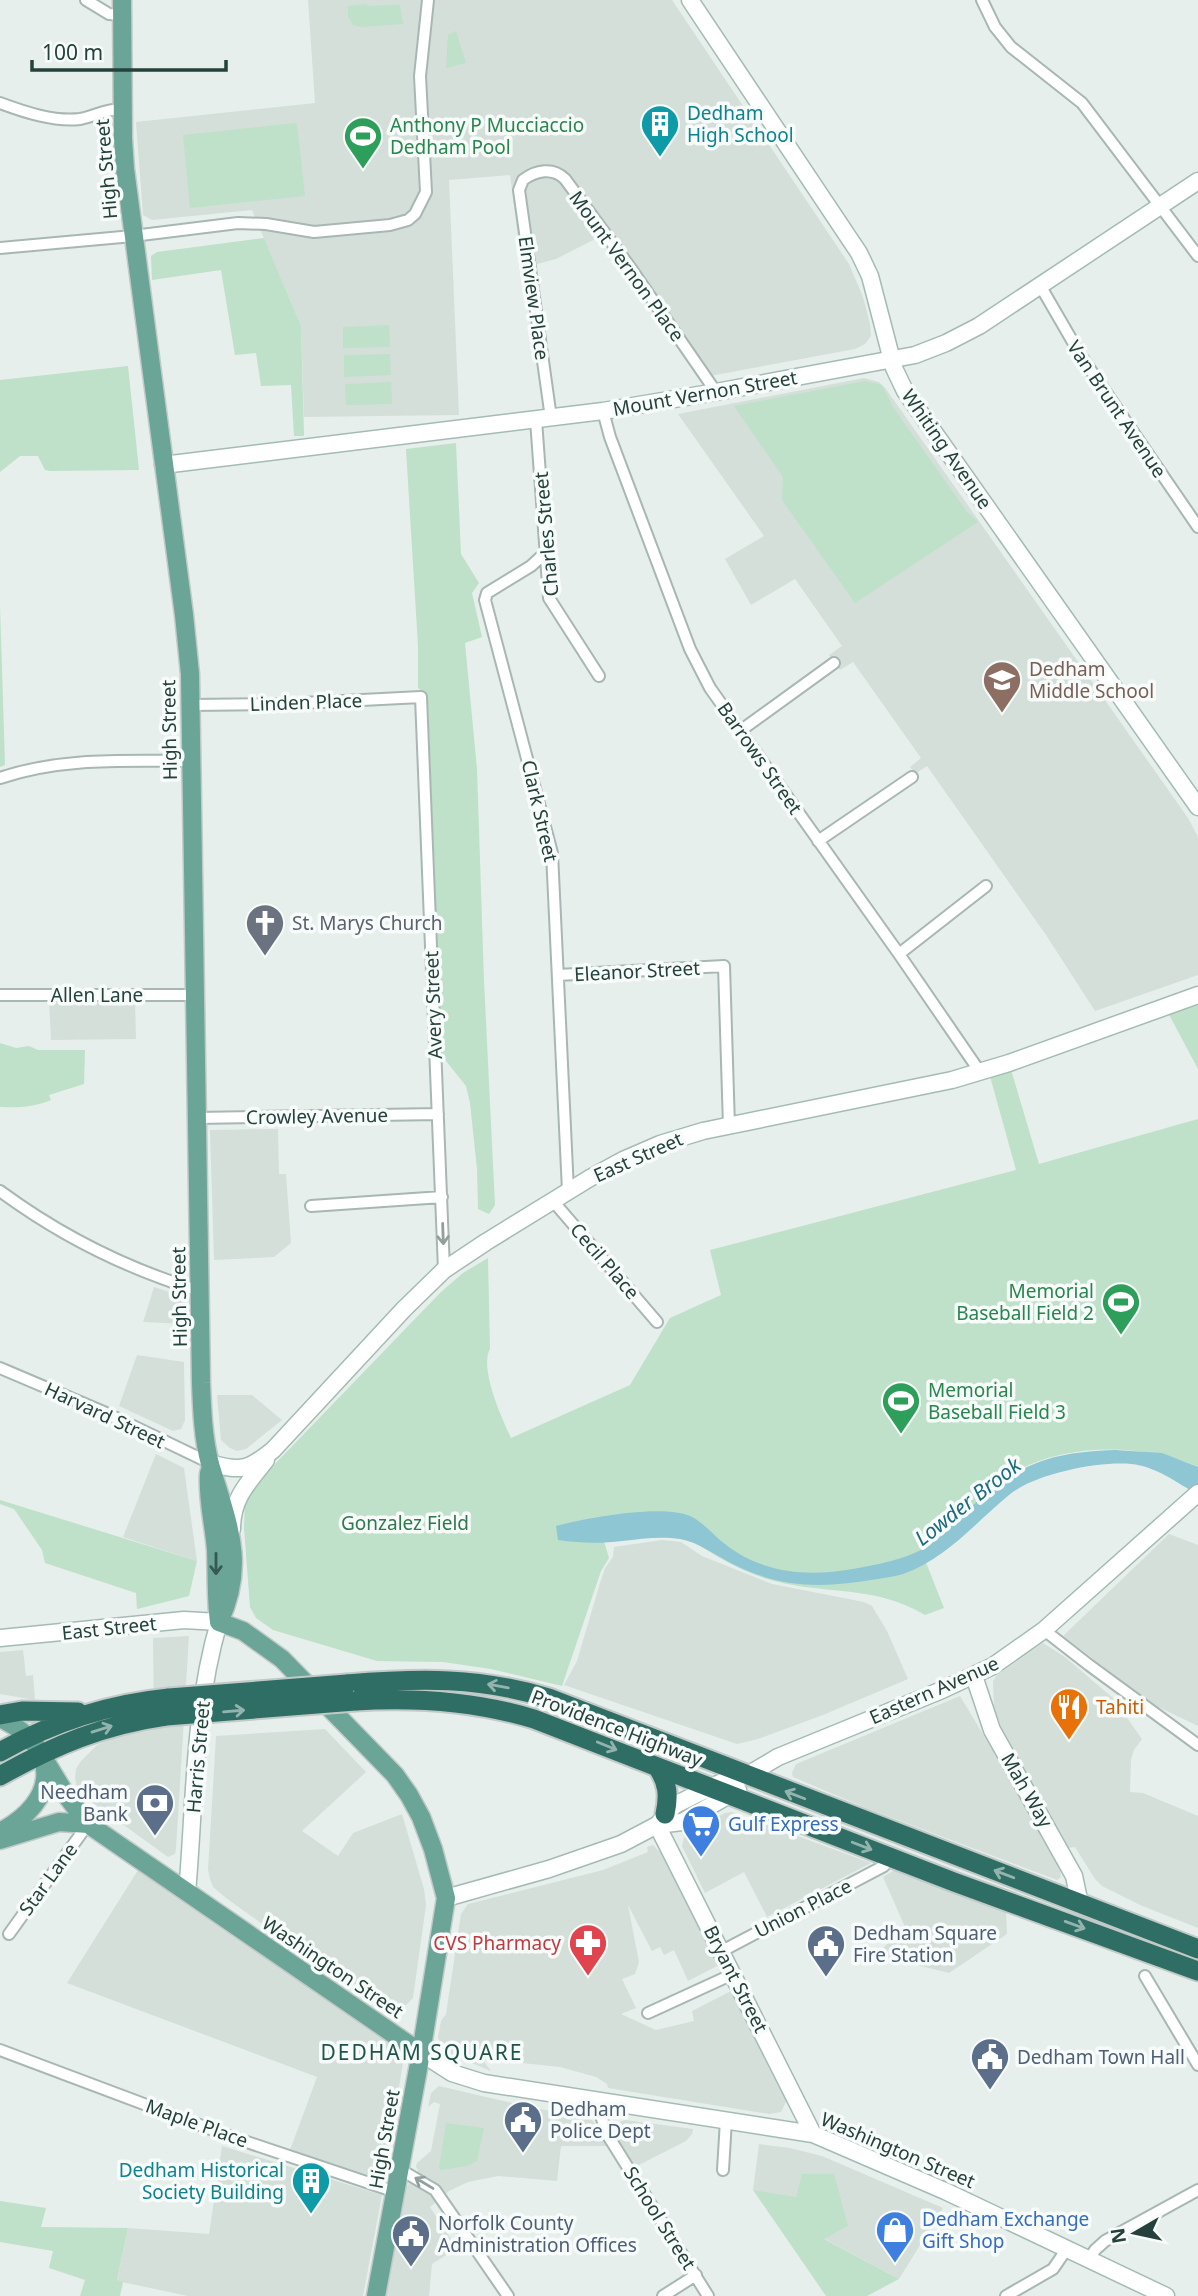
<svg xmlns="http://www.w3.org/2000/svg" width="1198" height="2296" font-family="'Noto Sans',sans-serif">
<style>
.built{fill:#d4dfda}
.green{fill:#bfe0c9}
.water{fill:#8ec6d4}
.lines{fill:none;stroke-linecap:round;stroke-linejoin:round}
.street-casing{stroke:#a8b7b3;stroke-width:14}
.secondary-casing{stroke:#a4bbb4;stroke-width:19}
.primary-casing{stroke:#c2cac8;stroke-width:21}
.highway-casing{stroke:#c2cac8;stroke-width:23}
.street{stroke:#fff;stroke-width:10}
.secondary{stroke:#fff;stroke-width:16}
.primary{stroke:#6aa598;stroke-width:18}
.highway{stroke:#2f6e64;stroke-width:19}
.highway-bridge-casing{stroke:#c2cac8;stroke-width:23;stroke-linecap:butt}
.highway-bridge{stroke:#2f6e64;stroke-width:19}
.oneway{stroke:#92a09d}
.oneway2{stroke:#365a52}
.oneway3{stroke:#93b4ae}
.labels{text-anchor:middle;stroke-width:7;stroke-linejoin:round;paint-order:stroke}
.culture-label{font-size:19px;fill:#0d838f;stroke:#f7fbf9;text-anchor:start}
.leisure-label{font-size:19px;fill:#27864d;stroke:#f7fbf9;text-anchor:start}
.street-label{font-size:19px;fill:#24413b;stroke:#f7fbf9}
.education-label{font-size:19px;fill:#785e54;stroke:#f7fbf9;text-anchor:start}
.worship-label{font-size:19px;fill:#5b616d;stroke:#f7fbf9;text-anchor:start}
.park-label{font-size:19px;fill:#2d794e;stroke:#f7fbf9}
.food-label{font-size:19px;fill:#c56008;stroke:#f7fbf9;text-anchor:start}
.service-label{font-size:19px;fill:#4e5e75;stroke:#f7fbf9;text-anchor:start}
.shop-label{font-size:19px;fill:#366cbe;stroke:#f7fbf9;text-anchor:start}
.health-label{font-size:19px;fill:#be3a42;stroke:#f7fbf9;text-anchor:end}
.water-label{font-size:21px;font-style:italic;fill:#1c6a7f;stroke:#f7fbf9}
.neighbourhood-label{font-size:21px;letter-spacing:2px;fill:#1f544a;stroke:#f7fbf9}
</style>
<rect width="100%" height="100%" fill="#e6efeb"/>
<path class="built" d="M308,0H672L849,264L863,297L870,324L871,336L865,344L855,349L699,378L599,237L556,259L522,268L510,175L449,180L459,415L304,417L301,326L252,210L152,220L143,215L136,122L315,103Z
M864,378L879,382L886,389L1188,818L1198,837V975L1095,1011L1046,935L927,766L915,774L910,767L921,758L853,662L840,670L829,655L842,646L795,579L751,605L725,559L764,536L678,414Z
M49,1001H135L136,1039L51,1040Z
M278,1129L279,1174H286L291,1243L274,1257L214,1260L210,1130Z
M154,1287L185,1297V1324L143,1322Z
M137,1355L184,1362L185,1420L181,1429L173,1431L119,1406Z
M217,1395H252L282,1420L246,1449L237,1451L230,1448L221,1440Z
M156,1454L184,1468L197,1561L123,1537Z
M1169,1534L1198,1545V1726L1154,1705L1063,1636Z
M662,1540L681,1542L702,1556L772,1584L864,1602L872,1606L887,1631L908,1679L823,1715L758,1739L737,1744L564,1685L577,1661L600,1583L605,1568L613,1557L614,1547Z
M189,1636L176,1849L175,1854L168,1857L78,1792L75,1778L76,1769L81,1761L97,1745L112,1738L154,1730L153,1638Z
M1043,1643L1065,1657L1113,1698L1142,1739L1134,1750L1131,1760L1130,1792L1143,1793L1198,1816V1928L1140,1905L1102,1886L1095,1879L1075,1847L1068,1848L1004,1733L994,1709L993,1681L996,1676Z
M23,1650L26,1676L33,1675L35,1700L0,1694V1652Z
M960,1696L1039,1827L1060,1868L1061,1877L1057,1880L866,1808L793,1777L792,1773L796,1764Z
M325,1729L366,1772L302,1831L338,1856L353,1833L402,1814L424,1889L426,1905L413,1998L406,2005H392L348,1985L226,1898L213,1887L210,1879L208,1870L216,1736Z
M732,1812L735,1813L871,1863L767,1917L744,1872L705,1893L682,1846L685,1834L725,1813Z
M653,1845L664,1856L719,1965L688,1981L674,1950L664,1955L660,1947L652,1951L628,1905L639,1962L635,1974L622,1979L636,2008L621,2014L656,2030L694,2021L692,2011L733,1990L787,2100L781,2112L769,2114L608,2088L607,2084L596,2077L560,2067L485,2059V2063L491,2071L448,2053L440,2044L438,2037L441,2021L446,2014L461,1914L468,1904L603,1870L648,1852L647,1847Z
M140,1867L397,2046L404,2056L384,2180L290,2150L317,2077L67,1983Z
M898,1868L1006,1910L1007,1934L949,1973L881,1956L879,1952L905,1927L883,1877Z
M439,2086L529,2107L585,2117L592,2120L597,2126L612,2129L617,2123L625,2120L693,2129L692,2134L686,2141L635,2167L622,2146H561L557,2181L498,2176L468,2182L449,2191L430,2207L457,2248L432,2264L429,2296H384L405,2189L418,2171L416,2166L417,2163L431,2151L440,2104L434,2102L428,2107L431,2093Z
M759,2144L790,2148L822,2156L943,2208L899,2279L823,2238L802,2175L796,2199L753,2190Z
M222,2146L382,2195L363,2296H188L117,2281L128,2228L209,2234Z"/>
<path class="green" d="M367,4V6L400,5L403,24L361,27L353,25L348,17V6Z
M456,31L466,63L446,68L448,35Z
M297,123L305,196L190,208L183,135Z
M264,238L301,326L304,436H294L291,385L261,386L256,353L235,355L221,270L152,280L151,256L157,252Z
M389,325L390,347L343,348V327Z
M390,354L391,375L344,377V355Z
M128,366L139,470L50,471L45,470L38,456H20L0,472V380Z
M865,381L882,385L893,407L967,512L978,522L855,603L782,500L783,477L734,406Z
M391,382L392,404L346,405L345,384Z
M456,443L461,554L479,583L472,593L482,637L465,643L477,769L484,981L495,1205L489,1214L478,1209L477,1169L470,1103L466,1086L442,1056L428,707L424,692L418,688V646L406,449Z
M0,605L5,765L0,767Z
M1198,995V1069L1165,1007Z
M0,1043L16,1048L29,1046L38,1050H85L84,1084L49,1095L51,1100C34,1107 18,1108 0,1107Z
M1009,1063L1039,1164L1198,1119V1467C1141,1442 1055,1442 1002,1480C982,1495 966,1514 948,1531C940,1538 930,1544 921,1550L944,1608L925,1615C872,1583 819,1596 764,1578C724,1565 692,1540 658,1516L598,1522L609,1558L601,1571L562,1686L491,1669L443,1662L377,1661L273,1630L256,1618L250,1607L244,1528L245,1500L271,1468L441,1292L463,1273L488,1258L490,1349C479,1368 502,1419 511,1438L630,1385L670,1318L721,1295L710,1250L1016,1170L988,1069Z
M0,1500L197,1561L189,1596L137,1609L136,1593L45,1563L42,1550L14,1509L0,1504Z
M446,2123L484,2128L477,2161L467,2166L441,2170L439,2168Z
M802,2174H834L848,2226L824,2239L899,2279L867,2296H826L753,2190L796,2197Z
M0,2201L46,2208L41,2227L128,2228L117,2280L123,2282L120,2296H80L85,2280L49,2268L53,2251L0,2242Z"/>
<path class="water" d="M1115,1450L1162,1453L1198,1467V1495C1178,1483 1155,1466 1131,1464C1098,1461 1034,1474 1009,1495C975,1523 946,1559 903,1574C893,1577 882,1578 871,1580C823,1588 782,1588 737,1566C719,1558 699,1542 680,1539C660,1536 641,1539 622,1541C600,1544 579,1543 558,1540L556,1526C587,1518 664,1503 692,1517C704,1523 714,1536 725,1544C755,1568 792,1575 830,1572C857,1569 899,1562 923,1549C942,1538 955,1522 971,1507C1018,1464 1050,1452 1115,1450Z"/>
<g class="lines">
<g class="street-casing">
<path id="street" d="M86,0L109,14L122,15
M982,0L995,27L1011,47L1082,103L1198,256
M0,103C24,112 54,122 80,119C96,116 104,109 123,109
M0,248L133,236L238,223L266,224L314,232L390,225L408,220L415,214L426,192L420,76L428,0
M1041,287L1081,356L1198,527
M603,411L610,437L690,649L710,688L899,954L980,1072
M551,418L519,190L523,180C536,170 553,167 565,179L632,270L716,392
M536,420L549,598L599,676
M545,553L531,566L487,593L485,600L552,853L568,1191
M191,705L283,704L421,697L444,1270
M740,731L834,663
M0,778C62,757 126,761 191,761
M818,841L912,777
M899,954L986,886
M558,975L724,966L729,1126
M0,995H195
M196,1118L438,1114
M0,1191C61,1236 127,1269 200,1291
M553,1201L657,1322
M311,1206L442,1197
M0,1368L106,1413L210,1463
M1044,1630L1089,1665L1198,1745
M9,1934L88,1824
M722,1951L884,1866
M1145,1976L1198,2065
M648,2013L733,1974
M0,2050L229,2136L396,2192
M596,2101L607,2134L708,2296
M401,2170L435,2190L508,2296
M723,2170L726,2120
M1088,2261L1095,2250L1105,2241L1198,2190
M663,2296L696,2275
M1006,2296L1053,2269L1066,2250"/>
</g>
<g class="secondary-casing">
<path id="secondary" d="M690,0L859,253L870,276L894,368L905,391L1198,807
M163,465L603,411L716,392L915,355L946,343L979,326L1198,181
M210,1463C241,1472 248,1470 273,1450L404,1309L444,1270L486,1242L590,1178L623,1160L660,1144L703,1131L952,1080L1009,1063L1198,995
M232,1529C232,1498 248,1483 266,1460
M0,1638L184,1620L219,1622C193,1710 195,1803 187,1893
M974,1676L992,1730L1074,1876L1080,1904
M657,1825L813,2134
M657,1825L682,1822L738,1790
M446,1898L549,1869L621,1844L657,1825L675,1805L709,1788L731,1778L746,1776L778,1757L942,1690L993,1666L1044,1630L1198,1493
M421,2053L452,2073L484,2083L813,2134L945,2191L1166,2296"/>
</g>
<g class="primary-casing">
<path id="primary" d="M122,0L123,139L125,169L184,615L190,674L201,1383C202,1409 203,1438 210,1464C227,1522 247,1563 219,1622
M209,1473C207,1499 214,1524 216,1550C217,1574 216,1598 219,1622
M219,1622L243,1631L282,1659L395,1775L409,1795L421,1817L433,1849L446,1898L421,2053L376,2296
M0,1718C62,1748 59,1801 0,1832
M41,1754L66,1795L88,1824L421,2053
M0,1840L59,1822L88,1824"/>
</g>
<g class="highway-casing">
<path id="highway" d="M347,1684C421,1678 478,1677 549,1698L1198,1949
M355,1701C416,1697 475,1701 534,1719L954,1882L1198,1971
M0,1715L22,1711L78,1712
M0,1752C53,1722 108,1704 169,1698
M657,1767C668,1782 669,1796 665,1814
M0,1776C55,1745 103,1725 166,1716"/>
</g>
<use href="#street" class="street"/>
<use href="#secondary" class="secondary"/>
<use href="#primary" class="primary"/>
<use href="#highway" class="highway"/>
<g class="highway-bridge-casing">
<path id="highway-bridge" d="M169,1698L347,1684
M166,1716L355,1701"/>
</g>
<use href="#highway-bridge" class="highway-bridge"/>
</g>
<defs><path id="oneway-shaft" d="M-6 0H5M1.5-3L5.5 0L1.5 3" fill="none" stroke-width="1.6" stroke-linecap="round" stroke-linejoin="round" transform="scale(1.75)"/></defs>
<g class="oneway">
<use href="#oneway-shaft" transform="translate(443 1234) rotate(88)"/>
<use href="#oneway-shaft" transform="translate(424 2183) rotate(-149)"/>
</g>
<use class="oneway2" href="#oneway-shaft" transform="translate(216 1564) rotate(90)"/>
<g class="oneway3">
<use href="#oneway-shaft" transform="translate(498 1686) rotate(-170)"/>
<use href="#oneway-shaft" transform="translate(234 1711) rotate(-5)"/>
<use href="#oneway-shaft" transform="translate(102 1729) rotate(-17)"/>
<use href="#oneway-shaft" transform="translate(607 1746) rotate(22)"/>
<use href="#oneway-shaft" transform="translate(795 1795) rotate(-159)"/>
<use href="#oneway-shaft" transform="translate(862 1846) rotate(21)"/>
<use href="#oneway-shaft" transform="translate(1004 1874) rotate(-159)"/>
<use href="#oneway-shaft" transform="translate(1075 1925) rotate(20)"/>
</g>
<defs>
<g id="building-pin" transform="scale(2.0125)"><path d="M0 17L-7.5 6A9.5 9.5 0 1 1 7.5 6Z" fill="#0f9aa8" stroke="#f7fbf9"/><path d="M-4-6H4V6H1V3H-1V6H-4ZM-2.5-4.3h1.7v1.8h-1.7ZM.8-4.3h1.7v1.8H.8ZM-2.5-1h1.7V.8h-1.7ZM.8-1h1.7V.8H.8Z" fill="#fff"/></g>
<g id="stadium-pin" transform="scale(2.0125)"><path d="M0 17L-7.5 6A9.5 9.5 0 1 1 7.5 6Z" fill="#2e9e5b" stroke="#f7fbf9"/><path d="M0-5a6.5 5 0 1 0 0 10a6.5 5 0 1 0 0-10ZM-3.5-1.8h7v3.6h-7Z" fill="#fff"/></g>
<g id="school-pin" transform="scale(2.0125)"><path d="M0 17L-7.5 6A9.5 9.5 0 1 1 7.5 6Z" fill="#8d6e63" stroke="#f7fbf9"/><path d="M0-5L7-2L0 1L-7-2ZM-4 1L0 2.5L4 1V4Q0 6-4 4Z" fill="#fff"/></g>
<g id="church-pin" transform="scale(2.0125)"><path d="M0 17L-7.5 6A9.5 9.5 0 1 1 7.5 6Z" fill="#6b7280" stroke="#f7fbf9"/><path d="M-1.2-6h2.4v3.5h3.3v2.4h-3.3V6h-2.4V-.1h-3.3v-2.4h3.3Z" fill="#fff"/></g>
<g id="restaurant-pin" transform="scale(2.0125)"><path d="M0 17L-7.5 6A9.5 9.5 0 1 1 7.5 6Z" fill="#e8710a" stroke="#f7fbf9"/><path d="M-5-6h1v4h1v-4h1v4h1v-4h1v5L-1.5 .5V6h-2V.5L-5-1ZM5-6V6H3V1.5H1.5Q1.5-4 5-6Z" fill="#fff"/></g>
<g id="bank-pin" transform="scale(2.0125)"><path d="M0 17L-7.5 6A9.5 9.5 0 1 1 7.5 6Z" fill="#5c6f8a" stroke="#f7fbf9"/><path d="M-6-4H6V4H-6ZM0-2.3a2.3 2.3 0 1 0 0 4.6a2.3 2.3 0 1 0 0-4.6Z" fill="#fff"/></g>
<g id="supermarket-pin" transform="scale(2.0125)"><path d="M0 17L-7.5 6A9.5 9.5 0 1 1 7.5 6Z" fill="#3f7fe0" stroke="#f7fbf9"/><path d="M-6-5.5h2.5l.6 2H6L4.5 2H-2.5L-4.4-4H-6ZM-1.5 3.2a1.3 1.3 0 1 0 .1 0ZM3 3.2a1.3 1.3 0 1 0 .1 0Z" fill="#fff"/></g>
<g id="pharmacy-pin" transform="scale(2.0125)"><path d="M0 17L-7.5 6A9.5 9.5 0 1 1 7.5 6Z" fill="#e0444e" stroke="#f7fbf9"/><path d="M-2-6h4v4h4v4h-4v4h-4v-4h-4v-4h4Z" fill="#fff"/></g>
<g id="civic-pin" transform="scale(2.0125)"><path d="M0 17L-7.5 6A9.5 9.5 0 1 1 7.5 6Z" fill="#5c6f8a" stroke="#f7fbf9"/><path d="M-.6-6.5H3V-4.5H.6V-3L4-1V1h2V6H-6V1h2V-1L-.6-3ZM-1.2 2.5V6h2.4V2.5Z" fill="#fff"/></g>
<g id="shop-pin" transform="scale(2.0125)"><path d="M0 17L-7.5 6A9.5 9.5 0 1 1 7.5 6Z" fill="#3f7fe0" stroke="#f7fbf9"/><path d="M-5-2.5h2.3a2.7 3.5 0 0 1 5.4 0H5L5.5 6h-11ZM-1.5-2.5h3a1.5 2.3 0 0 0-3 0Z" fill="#fff"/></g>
</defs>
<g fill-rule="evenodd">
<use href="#building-pin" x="660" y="124"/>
<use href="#stadium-pin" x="363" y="136"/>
<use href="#school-pin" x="1002" y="680"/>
<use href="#church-pin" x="265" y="923"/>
<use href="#stadium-pin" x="1121" y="1302"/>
<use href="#stadium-pin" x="901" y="1401"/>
<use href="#restaurant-pin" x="1069" y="1707"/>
<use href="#bank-pin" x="155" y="1803"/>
<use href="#supermarket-pin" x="701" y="1824"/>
<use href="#pharmacy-pin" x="588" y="1943"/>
<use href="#civic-pin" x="826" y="1944"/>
<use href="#civic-pin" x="990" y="2057"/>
<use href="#civic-pin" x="523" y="2120"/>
<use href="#building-pin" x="311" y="2181"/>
<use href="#shop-pin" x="895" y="2230"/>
<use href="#civic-pin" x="411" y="2234"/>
</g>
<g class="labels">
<g class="culture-label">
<text x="687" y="120">Dedham<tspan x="687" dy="22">High School</tspan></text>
<text x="284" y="2177" text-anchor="end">Dedham Historical<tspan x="284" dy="22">Society Building</tspan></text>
</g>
<g class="leisure-label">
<text x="390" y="132">Anthony P Mucciaccio<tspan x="390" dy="22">Dedham Pool</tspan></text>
<text x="1094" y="1298" text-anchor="end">Memorial<tspan x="1094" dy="22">Baseball Field 2</tspan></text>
<text x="928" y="1397">Memorial<tspan x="928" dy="22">Baseball Field 3</tspan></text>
</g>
<g class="street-label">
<text transform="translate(106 169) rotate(-95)" y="7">High Street</text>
<text transform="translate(627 266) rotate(54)" y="7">Mount Vernon Place</text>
<text transform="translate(534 298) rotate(82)" y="7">Elmview Place</text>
<text transform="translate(705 393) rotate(-10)" y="7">Mount Vernon Street</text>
<text transform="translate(1117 409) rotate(56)" y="7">Van Brunt Avenue</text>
<text transform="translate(947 449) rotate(55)" y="7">Whiting Avenue</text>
<text transform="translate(546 534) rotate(-95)" y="7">Charles Street</text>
<text transform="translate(306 702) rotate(-2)" y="7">Linden Place</text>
<text transform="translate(169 730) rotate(-91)" y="7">High Street</text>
<text transform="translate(760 758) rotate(55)" y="7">Barrows Street</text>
<text transform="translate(540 811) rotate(77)" y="7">Clark Street</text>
<text transform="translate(637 971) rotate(-3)" y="7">Eleanor Street</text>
<text x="97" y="1002">Allen Lane</text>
<text transform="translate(433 1005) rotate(-92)" y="7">Avery Street</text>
<text transform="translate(317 1116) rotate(-1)" y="7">Crowley Avenue</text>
<text transform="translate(638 1157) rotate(-24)" y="7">East Street</text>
<text transform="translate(605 1261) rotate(49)" y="7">Cecil Place</text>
<text transform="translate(179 1297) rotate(-91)" y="7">High Street</text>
<text transform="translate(105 1415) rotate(25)" y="7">Harvard Street</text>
<text transform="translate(109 1628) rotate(-6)" y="7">East Street</text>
<text transform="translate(934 1690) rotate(-24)" y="7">Eastern Avenue</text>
<text transform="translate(617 1728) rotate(21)" y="7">Providence Highway</text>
<text transform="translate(198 1757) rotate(-85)" y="7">Harris Street</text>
<text transform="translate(1027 1790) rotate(60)" y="7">Mah Way</text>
<text transform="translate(48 1879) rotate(-54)" y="7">Star Lane</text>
<text transform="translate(803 1908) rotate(-27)" y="7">Union Place</text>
<text transform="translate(333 1967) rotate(34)" y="7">Washington Street</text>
<text transform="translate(736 1979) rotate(63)" y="7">Bryant Street</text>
<text transform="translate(197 2123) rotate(20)" y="7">Maple Place</text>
<text transform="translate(384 2139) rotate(-80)" y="7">High Street</text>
<text transform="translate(898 2150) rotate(23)" y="7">Washington Street</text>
<text transform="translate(660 2218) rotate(58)" y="7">School Street</text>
</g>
<g class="education-label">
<text x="1029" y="676">Dedham<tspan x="1029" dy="22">Middle School</tspan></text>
</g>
<g class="worship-label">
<text x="292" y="930">St. Marys Church</text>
</g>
<g class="park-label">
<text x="405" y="1530">Gonzalez Field</text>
</g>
<g class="food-label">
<text x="1096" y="1714">Tahiti</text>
</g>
<g class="service-label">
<text x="128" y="1799" text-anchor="end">Needham<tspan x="128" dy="22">Bank</tspan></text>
<text x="853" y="1940">Dedham Square<tspan x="853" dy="22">Fire Station</tspan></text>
<text x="1017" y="2064">Dedham Town Hall</text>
<text x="550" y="2116">Dedham<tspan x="550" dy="22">Police Dept</tspan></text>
<text x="438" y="2230">Norfolk County<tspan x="438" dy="22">Administration Offices</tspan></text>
</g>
<g class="shop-label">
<text x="728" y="1831">Gulf Express</text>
<text x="922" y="2226">Dedham Exchange<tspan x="922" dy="22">Gift Shop</tspan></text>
</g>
<g class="health-label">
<text x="561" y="1950">CVS Pharmacy</text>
</g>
<g class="water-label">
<text transform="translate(968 1502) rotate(-38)" y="7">Lowder Brook</text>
</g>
<g class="neighbourhood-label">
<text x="422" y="2060">DEDHAM SQUARE</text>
</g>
</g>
<g transform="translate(1135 2233) rotate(261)" stroke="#f7fbf9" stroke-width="5" paint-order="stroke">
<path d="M0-5L12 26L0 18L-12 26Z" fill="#24413b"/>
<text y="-10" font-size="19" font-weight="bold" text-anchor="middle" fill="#24413b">N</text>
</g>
<path d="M32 60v10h194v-10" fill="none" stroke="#24413b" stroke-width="3.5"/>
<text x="42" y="60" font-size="21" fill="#24413b" stroke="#f7fbf9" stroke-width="5" paint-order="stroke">100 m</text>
</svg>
